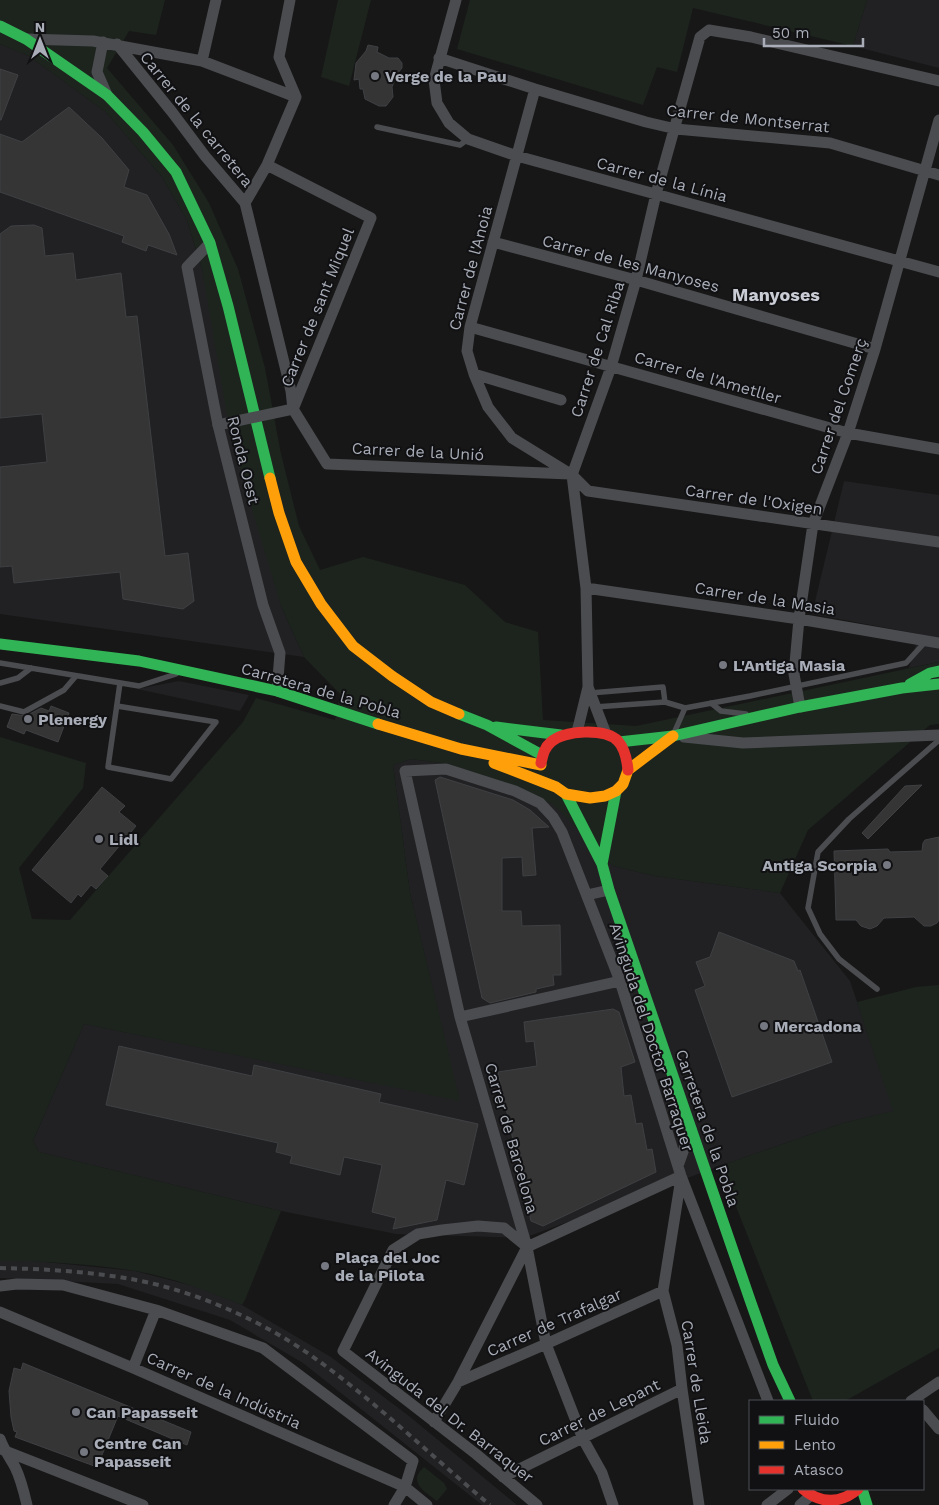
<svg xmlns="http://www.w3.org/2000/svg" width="939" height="1505" font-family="'Work Sans',sans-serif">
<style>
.built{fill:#212123}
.green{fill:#1d241e}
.building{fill:#353536;stroke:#3f4043}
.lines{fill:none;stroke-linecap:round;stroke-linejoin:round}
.lane{stroke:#4b4c50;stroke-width:5.5}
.street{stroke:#4b4c50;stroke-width:11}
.fast{stroke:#30b455;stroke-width:11}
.slow{stroke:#ff9f0a;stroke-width:11}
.jam{stroke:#e5322d;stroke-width:11}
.rail{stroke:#4b4c4f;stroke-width:4;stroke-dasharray:6 5;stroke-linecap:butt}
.street-bridge{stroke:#4b4c50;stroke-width:11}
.poi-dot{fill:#757880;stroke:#111113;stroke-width:2}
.labels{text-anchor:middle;stroke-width:4;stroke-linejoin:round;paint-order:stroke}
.poi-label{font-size:16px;font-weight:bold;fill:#a8adb8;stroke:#111113;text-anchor:start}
.street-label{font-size:16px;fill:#a8adb8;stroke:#111113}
.neighbourhood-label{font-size:18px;font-weight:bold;fill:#c9ccd4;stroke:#111113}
</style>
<rect width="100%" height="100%" fill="#171717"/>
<path class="built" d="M867,0H939V68L853,46Z
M0,44L29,56L106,112L162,177L187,220L202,269L281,606L304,657L0,614Z
M844,481L939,495V662L909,668L919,634L812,614Z
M179,681L249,695L240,711L137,689Z
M411,759L449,764L554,804L613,866L655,876L780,893L850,981L894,1111L843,1123L720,1166L524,1238L396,1234L281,1211L39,1152L33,1141L84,1024L459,1100L410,893L393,765Z
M0,1261H35L135,1271L197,1287L242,1305L331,1357L409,1416L517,1505H482L303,1363L230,1320L118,1284L0,1278Z"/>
<path class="green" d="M0,0H165L156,35L129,31L107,68L173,145L209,203L238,269L265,368L281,454L299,526L320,570L363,557L465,585L505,622L538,632L543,720L636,726L939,662V724L930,725L808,830L780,893L655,876L613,866L553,804L449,764L411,759L393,765L410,893L460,1101L84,1024L33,1141L39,1152L281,1211L245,1300L242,1305C207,1291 172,1277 135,1271C92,1264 44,1261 0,1261V737L86,763L83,788L19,868L32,919L70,920L243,722L256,698L335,720L340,694L304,657L281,606L231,439L202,269L187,220L162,177L106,112L29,56L0,44Z
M338,0H371L349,86L321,77Z
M470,0H867L853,46L693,8L677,72L657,67L643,105L457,49Z
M939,985V1348L845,1401H813L720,1166L843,1123L893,1111L857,1002L916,987Z
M424,1467L444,1483L447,1489L437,1501C425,1492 407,1482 424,1467Z"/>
<path class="building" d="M368,45L378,47L377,52L389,58H398L402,63V68L397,74L392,87L393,97L386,106H379L365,99L363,89H360L359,79L354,80L356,63L366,51Z
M0,69L18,75L1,120H0Z
M69,107L102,138L129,170L124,187L147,195L169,234L177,255L148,245L146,251L122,242L124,236L0,192V134L22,142Z
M34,225L42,228L45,256L73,253L76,280L121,273L126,317L137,316L165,556L188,553L194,601L183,609L123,599L120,572L14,583L12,566L0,567V467L47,462L42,414L0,418V234L11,226Z
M51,706L69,713L58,742L26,730L24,734L7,727L12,714L26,716L41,708L49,711Z
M440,777L513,800L530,810L549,827L532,828L536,875L523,876L522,857L502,858V911H521L522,926L560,925L561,975H553L554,985L536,989V992L490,1003L482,998L435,780Z
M922,785L868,839L862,833L905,786Z
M102,787L125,806L119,812L136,826L100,869L108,876L96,889L91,885L81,897L78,894L71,903L32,870Z
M939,837V920L937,923L931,926H924L914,917L884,918L877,926L870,929L861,926L856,920H836L834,851L888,849L890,852L922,851L923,843L925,840Z
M719,932L794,961L798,971L800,970L832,1062L732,1097L695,990L705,986L696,962L710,957Z
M613,1009L619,1012L635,1062L621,1067L624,1096L631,1095L636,1124L642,1123L647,1150L652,1149L656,1172L543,1226L531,1221L498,1072L537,1066L534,1041L526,1042L524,1022Z
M119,1046L252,1076L254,1065L381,1094L379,1102L478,1124L464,1185L446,1180L437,1220L393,1229L396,1218L372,1212L382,1165L344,1157L340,1175L290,1163L292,1156L276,1152L278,1143L106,1105Z
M23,1363L191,1432L187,1445L118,1416L97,1467L15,1437L17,1432L14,1431L11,1417L9,1391L14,1368L21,1370Z"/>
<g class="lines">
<path class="lane" d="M377,127L460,145L468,139
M0,663L139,686L176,674
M0,683L18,678L31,668
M590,693L663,687L665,702
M711,703L721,711L746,714
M0,706L24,712L64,690L76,676
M117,706L216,722L171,779L108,767L120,683
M595,707L665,702L685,708L750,696L906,663L926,641
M674,733L685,708
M877,989L839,959L820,934L808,908L818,852L849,819L939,740"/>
<path class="street" d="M290,0L279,57L296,97
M456,0L434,80L437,103L449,123L468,139L517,156L939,272
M26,39L93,41L202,61L296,97
M103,42L97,72L107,95
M117,44L172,112L205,156L245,203L291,391L293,409L327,464L570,474
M439,58L535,89L646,122L676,129L830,143L939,175
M202,61L216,0
M535,89L470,327L467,351L474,374L488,407L512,438L572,475L588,491L939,542
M267,165L371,218L294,407
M245,203L267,165L296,97
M493,242L636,280L875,349
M210,243L187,267L218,425L263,605L280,653L277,691
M470,327L848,433L939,449
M474,374L561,400
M586,588L799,619L939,643
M588,687L606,734
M800,707L794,674L799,619L813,524L848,433L875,349L939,120
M577,732L588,687L586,588L572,475L611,367L636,280L656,194L700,37L709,30L751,37L939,81
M684,737L743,743L939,735
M587,895L609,890
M460,1017L620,981
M678,1166L691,1129
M681,1178L663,1291L677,1345L682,1389L699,1505
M526,1246L504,1228L478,1226L442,1230L418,1234L393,1250L343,1351L476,1454L537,1505
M527,1247L681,1176
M0,1286L17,1284L63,1285L156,1310L263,1348L413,1461L405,1487L394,1505
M0,1312L133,1368L405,1487L427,1505
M133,1368L156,1310
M458,1382L546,1344L663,1291
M911,1401L939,1382
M923,1410L939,1429
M434,1422L458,1382L527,1247
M0,1439C4,1450 10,1458 15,1467C21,1479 24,1492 27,1505
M3,1450L143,1505
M503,1477L682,1389
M613,1505L602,1473L583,1439L546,1344L527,1247L460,1017L405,771L446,769L515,791L540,803L553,817L562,832L620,981L681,1176L768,1401
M767,1505L788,1489
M800,1505L810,1496"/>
<path class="fast" d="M0,26L26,39L107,95L143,132L176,172L210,243L228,306L270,478
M0,644L139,661L277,691L378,724
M910,684L930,673L939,671
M459,714L487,725L542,755
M496,727L561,735
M619,742L673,736L800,707L902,688L939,684
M566,794L602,864L609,890L750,1300L773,1365L790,1401
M602,864L616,791
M862,1489L867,1505"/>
<path class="slow" d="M270,478L279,513L296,562L321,604L353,646L392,676L431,702L459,714
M378,724L461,749L541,765
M494,763L556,787L566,794L590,798L605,796L616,791L623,784L628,770L673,736"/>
<path class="jam" d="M541,763C543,755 544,748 551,742C564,730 605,728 618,741C625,749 627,760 628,770
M803,1489C820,1504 841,1504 858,1489"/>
<path class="rail" d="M0,1268C42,1269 83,1271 125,1278C188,1288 257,1318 309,1354C373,1399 430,1455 490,1505"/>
<path class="street-bridge" d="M218,425L293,409"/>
</g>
<g class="poi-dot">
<circle cx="375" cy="76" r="5"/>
<circle cx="723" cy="665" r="5"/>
<circle cx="28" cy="719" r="5"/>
<circle cx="99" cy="839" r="5"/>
<circle cx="887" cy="865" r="5"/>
<circle cx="764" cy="1026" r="5"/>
<circle cx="325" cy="1266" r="5"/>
<circle cx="76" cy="1412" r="5"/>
<circle cx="84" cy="1452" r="5"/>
</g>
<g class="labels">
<g class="poi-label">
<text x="385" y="82">Verge de la Pau</text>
<text x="733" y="671">L'Antiga Masia</text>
<text x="38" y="725">Plenergy</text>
<text x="109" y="845">Lidl</text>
<text x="877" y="871" text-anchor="end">Antiga Scorpia</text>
<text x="774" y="1032">Mercadona</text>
<text x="335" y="1263">Plaça del Joc<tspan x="335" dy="18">de la Pilota</tspan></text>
<text x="86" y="1418">Can Papasseit</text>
<text x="94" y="1449">Centre Can<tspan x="94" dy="18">Papasseit</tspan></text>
</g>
<g class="street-label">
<text transform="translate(748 118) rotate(6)" y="6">Carrer de Montserrat</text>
<text transform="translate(197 119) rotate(51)" y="6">Carrer de la carretera</text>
<text transform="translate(662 179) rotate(15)" y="6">Carrer de la Línia</text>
<text transform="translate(631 263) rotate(15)" y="6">Carrer de les Manyoses</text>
<text transform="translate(470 268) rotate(-75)" y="6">Carrer de l'Anoia</text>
<text transform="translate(317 307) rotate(-68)" y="6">Carrer de sant Miquel</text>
<text transform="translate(597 349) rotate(-72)" y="6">Carrer de Cal Riba</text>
<text transform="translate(708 377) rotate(16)" y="6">Carrer de l'Ametller</text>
<text transform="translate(838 406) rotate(-71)" y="6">Carrer del Comerç</text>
<text transform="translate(418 451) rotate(3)" y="6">Carrer de la Unió</text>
<text transform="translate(244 460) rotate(76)" y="6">Ronda Oest</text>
<text transform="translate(754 499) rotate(8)" y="6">Carrer de l'Oxigen</text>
<text transform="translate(765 598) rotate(9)" y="6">Carrer de la Masia</text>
<text transform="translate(321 690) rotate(16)" y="6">Carretera de la Pobla</text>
<text transform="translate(652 1037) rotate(72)" y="6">Avinguda del Doctor Barraquer</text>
<text transform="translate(708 1128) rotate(71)" y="6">Carretera de la Pobla</text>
<text transform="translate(512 1138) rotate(74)" y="6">Carrer de Barcelona</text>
<text transform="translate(554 1322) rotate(-24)" y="6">Carrer de Trafalgar</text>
<text transform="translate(697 1382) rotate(81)" y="6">Carrer de Lleida</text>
<text transform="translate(224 1390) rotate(24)" y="6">Carrer de la Indústria</text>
<text transform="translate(599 1412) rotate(-26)" y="6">Carrer de Lepant</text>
<text transform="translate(450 1415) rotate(38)" y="6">Avinguda del Dr. Barraquer</text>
</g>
<g class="neighbourhood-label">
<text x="776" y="301">Manyoses</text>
</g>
</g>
<rect x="749" y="1400" width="175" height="90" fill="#111113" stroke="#4d4f55"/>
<rect x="759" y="1416" width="25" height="8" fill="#30b455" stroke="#4d4f55"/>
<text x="794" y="1425" font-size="15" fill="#a8adb8">Fluido</text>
<rect x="759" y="1441" width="25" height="8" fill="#ff9f0a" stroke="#4d4f55"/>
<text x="794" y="1450" font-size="15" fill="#a8adb8">Lento</text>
<rect x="759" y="1466" width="25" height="8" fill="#e5322d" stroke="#4d4f55"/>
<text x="794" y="1475" font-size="15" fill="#a8adb8">Atasco</text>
<g transform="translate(40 40)" stroke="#111113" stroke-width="4" paint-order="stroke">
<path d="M0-4L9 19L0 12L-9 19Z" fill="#a8adb8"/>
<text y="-8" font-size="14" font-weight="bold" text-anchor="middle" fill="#a8adb8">N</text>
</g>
<path d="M764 38v8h99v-8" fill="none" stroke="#a8adb8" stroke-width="2.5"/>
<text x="772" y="38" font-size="15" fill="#a8adb8" stroke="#111113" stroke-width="4" paint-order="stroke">50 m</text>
</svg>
